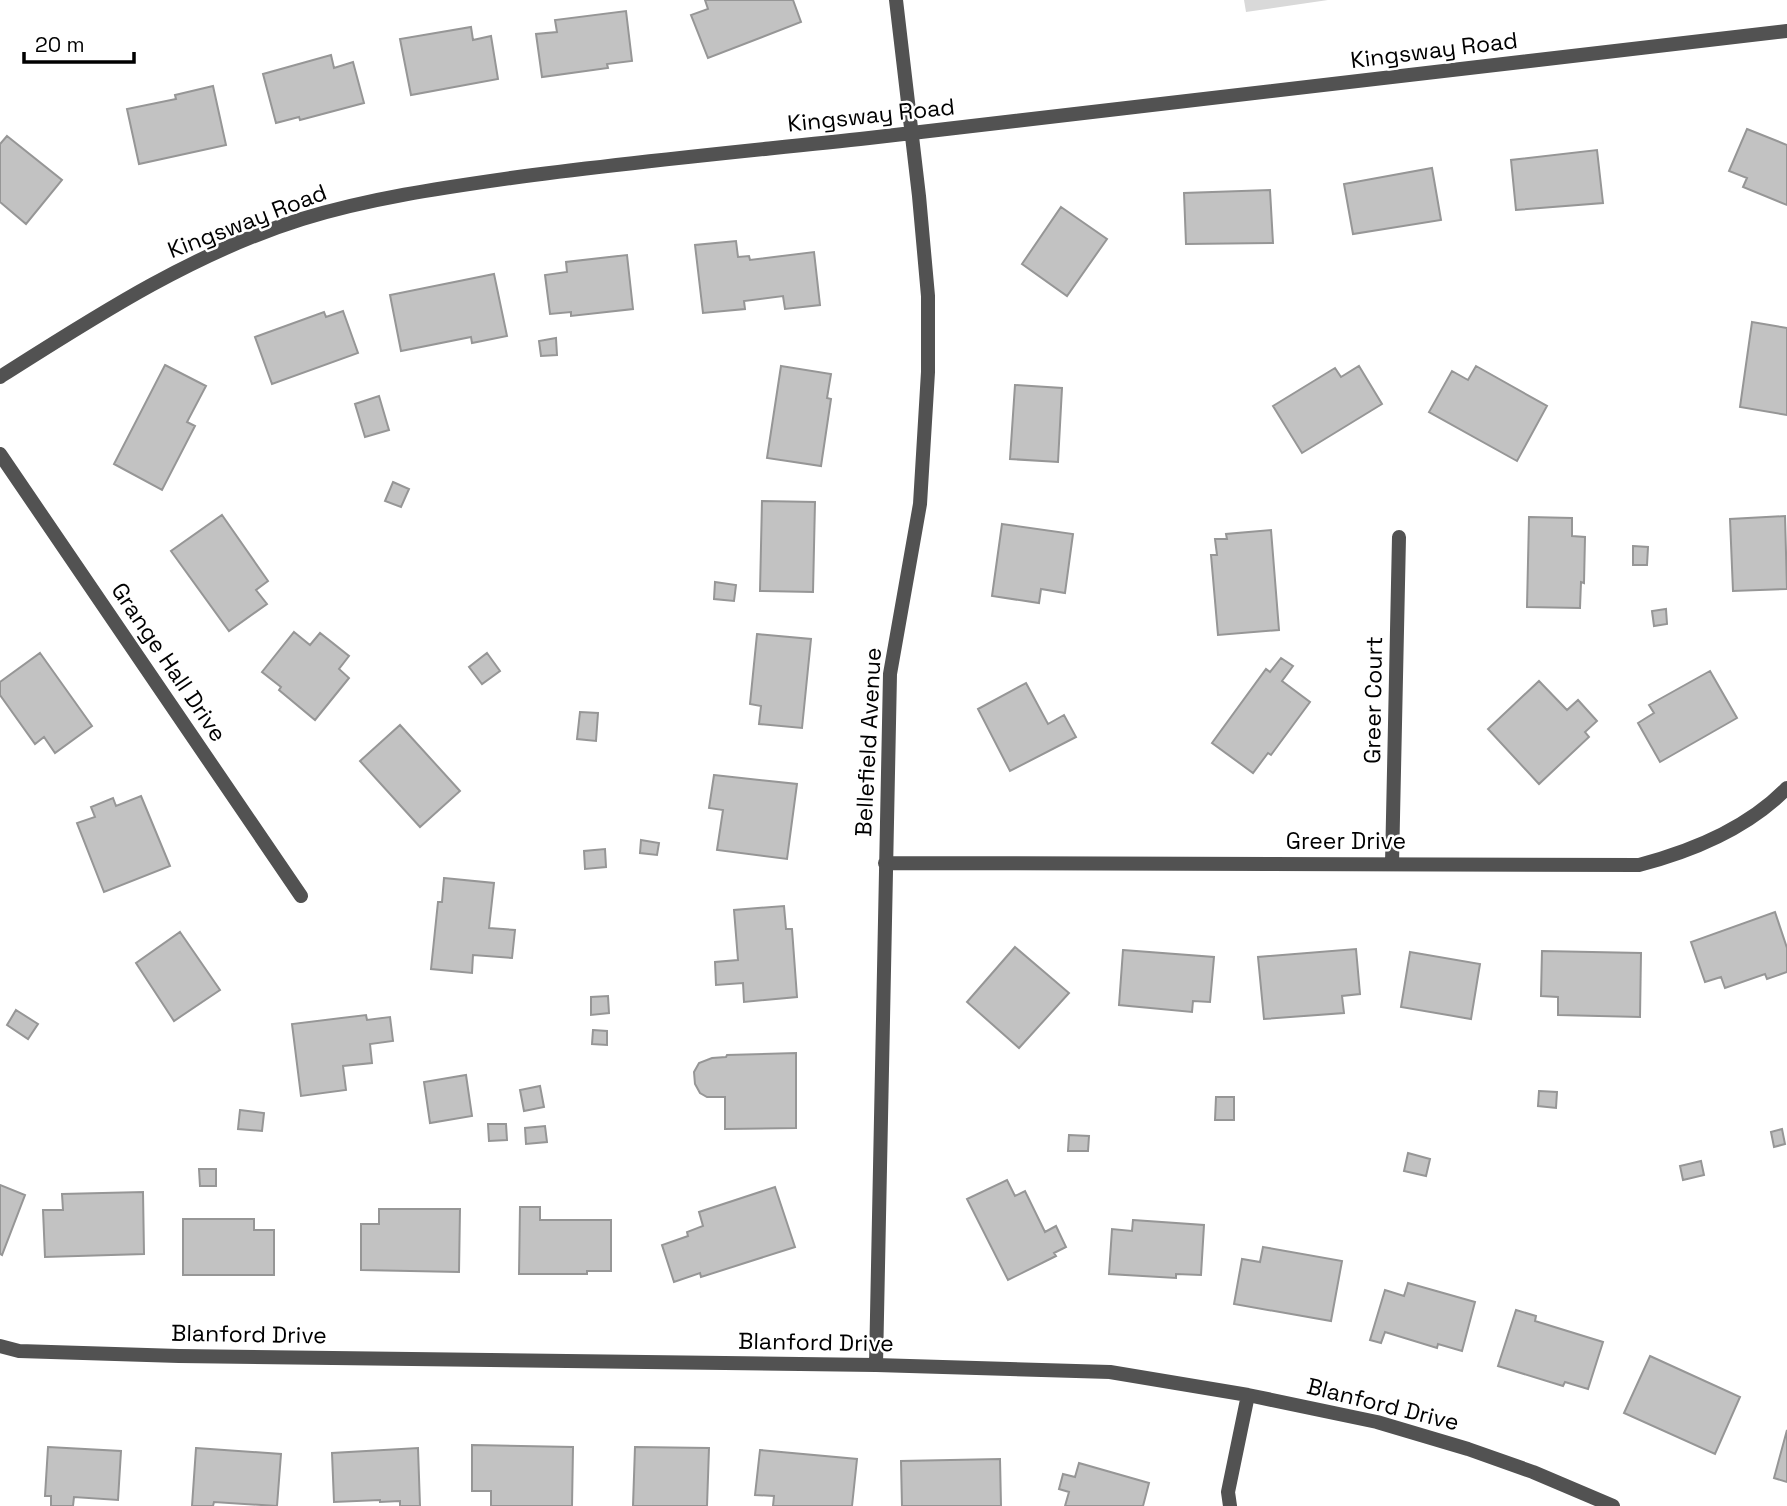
<svg xmlns="http://www.w3.org/2000/svg" width="1787" height="1506" font-family="'Space Grotesk',sans-serif">
<style>
.green{fill:#d9d9d9}
.building{fill:#c2c2c2;stroke:#969696;stroke-width:2}
.lines{fill:none;stroke-linecap:round;stroke-linejoin:round}
.minor{stroke:#525252;stroke-width:14}
.labels{text-anchor:middle;stroke-width:5;stroke-linejoin:round;paint-order:stroke}
.street-label{font-size:23px;fill:#000;stroke:#fff}
</style>
<rect width="100%" height="100%" fill="#fff"/>
<path class="green" d="M1244,0H1328L1246,12Z"/>
<path class="building" d="M705,0H793L801,22L708,58L691,15L708,9Z
M626,11L632,61L607,64L608,68L542,77L536,34L557,32L555,20Z
M471,27L473,40L491,36L498,79L411,95L400,39Z
M331,55L334,68L353,62L364,103L300,120L299,117L276,123L263,74Z
M213,86L226,145L139,164L127,109L176,99L175,95Z
M1747,129L1787,145V205L1743,187L1747,178L1729,171Z
M7,136L62,180L26,224L0,202V144Z
M1597,150L1603,203L1516,210L1511,160Z
M1432,168L1441,220L1353,234L1344,184Z
M1270,190L1273,243L1186,244L1184,193Z
M1061,207L1107,239L1067,296L1022,264Z
M736,241L738,257L749,256L750,260L814,252L820,305L785,309L783,296L744,301L745,309L703,313L695,245Z
M627,255L633,309L571,316V312L550,314L545,275L567,272L566,262Z
M494,274L507,336L472,343L471,337L401,351L390,295Z
M343,311L358,353L272,384L255,337L324,312L326,317Z
M1752,322L1787,328V415L1740,407Z
M556,338L557,355L541,356L539,341Z
M165,365L206,386L187,422L195,426L162,490L114,464Z
M781,366L831,374L827,398L831,399L821,466L767,458Z
M1359,366L1382,404L1302,453L1273,406L1335,368L1341,377Z
M1476,366L1547,406L1517,461L1429,412L1452,371L1468,380Z
M1015,385L1062,388L1058,462L1010,459Z
M379,396L389,430L365,437L355,404Z
M393,482L409,489L401,507L385,501Z
M762,501L815,502L813,592L760,591Z
M222,515L268,581L256,590L267,604L229,631L171,551Z
M1785,516L1787,589L1733,591L1730,519Z
M1529,517L1572,518V536L1585,537L1584,583L1581,582L1580,608L1527,607Z
M1002,524L1073,534L1065,593L1041,589L1039,603L992,596Z
M1271,530L1279,630L1218,635L1211,555H1217L1215,539H1227L1226,534Z
M1633,546L1648,547L1647,565H1633Z
M715,582L736,585L734,601L714,599Z
M1666,609L1667,624L1654,626L1652,611Z
M294,632L310,645L320,633L349,656L339,669L349,678L315,720L279,690L281,687L262,672Z
M757,634L811,639L802,728L759,724L761,706L750,704Z
M40,653L92,726L55,753L44,737L35,744L0,695V682Z
M487,653L500,671L482,684L469,667Z
M1281,658L1293,666L1282,681L1310,702L1271,755L1268,753L1253,773L1212,743L1266,669L1270,672Z
M1710,671L1737,718L1660,762L1638,723L1654,713L1649,705Z
M1539,681L1567,710L1578,700L1597,721L1585,732L1589,737L1539,784L1488,729Z
M1026,683L1048,724L1064,715L1076,737L1010,771L978,709Z
M580,712L598,713L596,741L577,739Z
M400,725L460,791L420,827L360,761Z
M714,775L797,784L787,859L717,850L723,810L709,808Z
M141,796L170,866L104,892L77,823L95,817L91,807L113,798L116,806Z
M641,840L659,843L657,855L640,853Z
M605,849L606,867L585,869L584,851Z
M444,878L494,883L489,928L515,930L512,958L473,955L472,973L431,969L438,902H442Z
M784,906L786,929H792L797,997L744,1002L743,983L716,985L715,962L738,960L734,910Z
M1775,912L1787,948V972L1767,979L1765,974L1725,988L1721,977L1705,982L1691,942Z
M180,932L220,990L174,1021L136,963Z
M1015,947L1069,993L1019,1048L967,1002Z
M1356,949L1360,994L1342,996L1344,1013L1264,1019L1258,957Z
M1123,950L1214,957L1210,1002L1193,1001L1192,1012L1119,1005Z
M1542,951L1641,953L1640,1017L1558,1015V997L1541,996Z
M1410,952L1480,964L1471,1019L1401,1007Z
M608,996L609,1013L591,1015V997Z
M16,1010L38,1024L28,1039L7,1025Z
M366,1015L367,1020L390,1017L393,1041L370,1044L372,1063L343,1066L346,1090L301,1096L292,1024Z
M593,1030L607,1031V1045L592,1044Z
M796,1053V1128L725,1129V1097H707L700,1093L695,1084L694,1072L699,1063L712,1058L726,1057L727,1055Z
M466,1075L472,1116L430,1123L424,1082Z
M540,1086L544,1107L524,1111L520,1090Z
M1539,1091L1557,1092L1556,1108L1538,1106Z
M1216,1097H1234V1120H1215Z
M240,1110L264,1113L262,1131L238,1129Z
M488,1124H506L507,1140L489,1141Z
M545,1126L547,1142L526,1144L525,1128Z
M1782,1129L1785,1144L1774,1147L1771,1132Z
M1069,1135L1089,1136L1088,1151H1068Z
M1408,1153L1430,1159L1426,1176L1404,1171Z
M1701,1161L1704,1175L1683,1180L1680,1166Z
M199,1169H216V1186H200Z
M1007,1180L1015,1196L1025,1191L1045,1232L1056,1226L1066,1247L1054,1253L1056,1256L1008,1280L967,1199Z
M0,1185L25,1195L2,1255L0,1254Z
M775,1187L795,1247L701,1277L700,1273L674,1282L662,1245L688,1236L687,1232L703,1226L699,1212Z
M143,1192L144,1254L45,1257L43,1210H63L62,1194Z
M520,1207H540V1220H611V1271H587V1274H519Z
M379,1209H460L459,1272L361,1270V1224H379Z
M183,1219H254V1230H274V1275H183Z
M1133,1220L1204,1225L1201,1275L1176,1274V1278L1109,1274L1112,1229L1132,1231Z
M1263,1247L1342,1261L1331,1321L1234,1304L1242,1259L1260,1262Z
M1408,1283L1475,1302L1462,1351L1438,1344L1437,1348L1385,1332L1381,1343L1370,1340L1385,1290L1404,1296Z
M1516,1310L1536,1316L1535,1321L1603,1342L1588,1389L1565,1382L1563,1386L1498,1366Z
M1650,1356L1740,1397L1715,1454L1624,1413Z
M1787,1430V1482L1774,1478Z
M472,1445L573,1447L572,1506H491V1491H472Z
M48,1447L121,1451L118,1500L74,1497L73,1506H51V1496H45Z
M635,1447L709,1448L707,1506H633Z
M196,1448L281,1454L277,1506L214,1502L213,1506H192Z
M418,1448L420,1506H400V1501L380,1502V1500L334,1502L332,1453Z
M760,1450L857,1459L852,1506H773L774,1496L755,1495Z
M1000,1459L1001,1506H902L901,1461Z
M1079,1463L1149,1483L1143,1506H1065L1069,1492L1059,1489L1063,1474L1075,1477Z"/>
<g class="lines">
<path class="minor" d="M0,377C96,316 193,253 302,219C370,198 441,188 511,178C629,162 749,151 869,138C1175,104 1481,69 1787,31
M0,454L301,896
M885,863L1639,865C1693,851 1747,829 1787,788
M1392,864L1399,537
M0,1346L19,1351L179,1356L876,1365L1110,1372L1248,1395L1377,1422L1468,1449L1533,1472L1613,1506
M876,1365L890,674L920,504L928,372V296L919,196L896,0
M1230,1506L1228,1492L1248,1395"/>
</g>
<g class="labels">
<g class="street-label">
<text transform="translate(1434 50) rotate(-7)" y="8">Kingsway Road</text>
<text transform="translate(871 115) rotate(-6)" y="8">Kingsway Road</text>
<text transform="translate(247 221) rotate(-21)" y="8">Kingsway Road</text>
<text transform="translate(169 662) rotate(56)" y="8">Grange Hall Drive</text>
<text transform="translate(1373 700) rotate(-89)" y="8">Greer Court</text>
<text transform="translate(868 742) rotate(-87)" y="8">Bellefield Avenue</text>
<text x="1346" y="849">Greer Drive</text>
<text transform="translate(249 1334) rotate(1)" y="8">Blanford Drive</text>
<text transform="translate(816 1342) rotate(1)" y="8">Blanford Drive</text>
<text transform="translate(1383 1404) rotate(14)" y="8">Blanford Drive</text>
</g>
</g>
<path d="M24 52v10h110v-10" fill="none" stroke="#000000" stroke-width="3.5"/>
<text x="35" y="52" font-size="21" fill="#000000" stroke="#ffffff" stroke-width="5" paint-order="stroke">20 m</text>
</svg>
